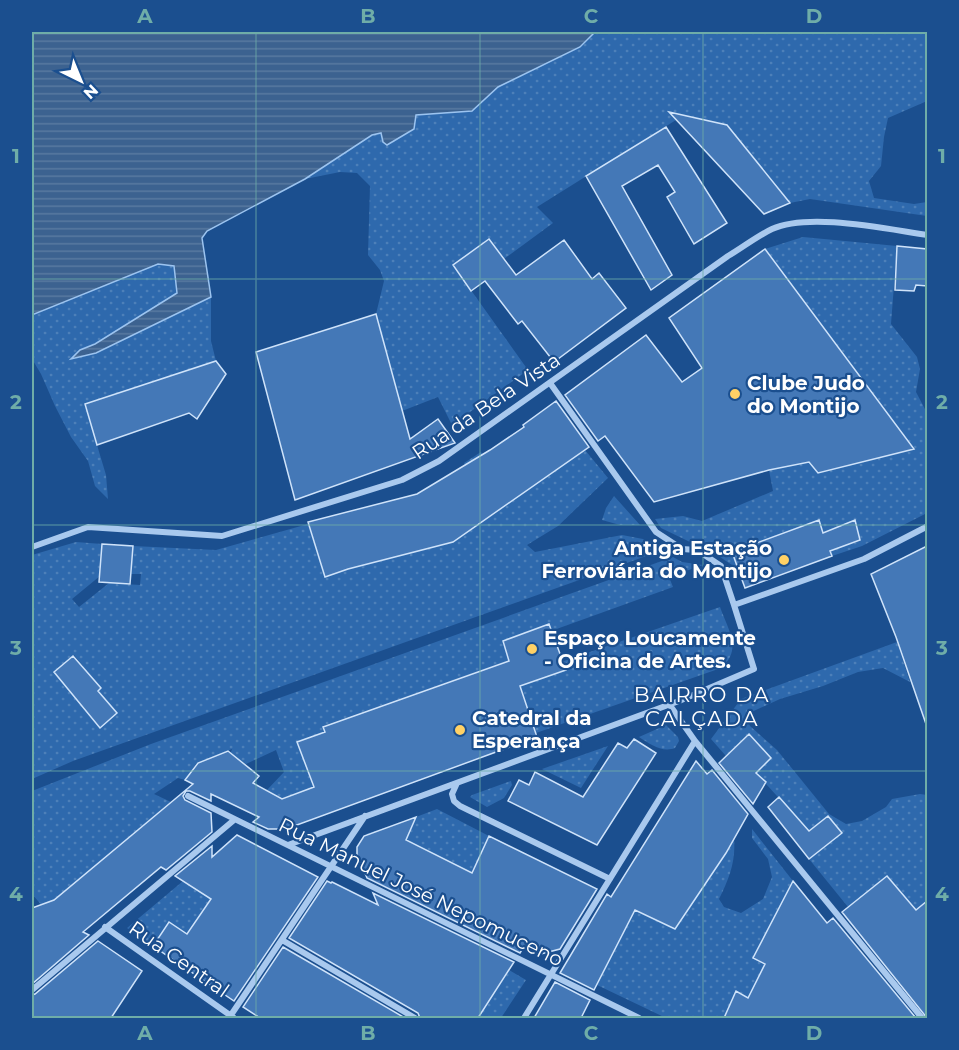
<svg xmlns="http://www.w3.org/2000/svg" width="959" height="1050" font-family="Montserrat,sans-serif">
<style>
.grass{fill:url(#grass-dots);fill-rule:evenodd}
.water{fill:url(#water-rules);stroke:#9cc4f0;stroke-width:1.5}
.building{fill:#4478b7;stroke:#cfe3fa;stroke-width:1.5}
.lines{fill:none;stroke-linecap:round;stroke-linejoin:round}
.street{stroke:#a9c9ee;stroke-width:6}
.grid{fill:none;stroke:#6fada8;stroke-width:1.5;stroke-opacity:0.55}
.poi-dot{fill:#ffd166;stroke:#1b4f8f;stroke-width:2}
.labels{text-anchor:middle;stroke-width:4.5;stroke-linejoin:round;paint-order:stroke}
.poi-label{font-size:20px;font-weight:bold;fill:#fff;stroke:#1b4f8f;text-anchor:start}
.street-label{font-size:20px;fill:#fff;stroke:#1b4f8f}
.neighbourhood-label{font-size:21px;letter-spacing:1.5px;fill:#fff;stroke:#1b4f8f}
.neatline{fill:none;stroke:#6fada8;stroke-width:2}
.grid-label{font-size:20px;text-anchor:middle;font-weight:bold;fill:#6fada8}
</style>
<defs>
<pattern id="grass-dots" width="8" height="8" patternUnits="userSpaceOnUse" patternTransform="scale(1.5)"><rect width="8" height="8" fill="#2e69ad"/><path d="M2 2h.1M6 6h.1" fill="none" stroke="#4d80b9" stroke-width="1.8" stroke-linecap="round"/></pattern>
<pattern id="water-rules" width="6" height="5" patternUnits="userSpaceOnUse" patternTransform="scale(1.5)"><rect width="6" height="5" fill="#3c6290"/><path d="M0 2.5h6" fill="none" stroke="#597aa1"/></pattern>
</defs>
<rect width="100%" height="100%" fill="#1b4f8f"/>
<path class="grass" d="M595,32H927V101L888,118L884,137L881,166L869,181L874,198L914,204L927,202V216L810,199L790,203L727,125L684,115L537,207L553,223L504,259L488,239L453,265L528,370L452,425L438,397L402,411L376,314L384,281L380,270L368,255L370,186L357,173L340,172L305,179L372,135L381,133L383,142L416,115L472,111L498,87L580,47Z
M803,237L897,246L891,324L917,357L920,369L916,392L927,413V513L862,546L832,556L819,520L732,552L738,569L717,555L661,528L655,519L683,516L702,521L773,491L769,470L809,462L818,473L914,449L765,249ZM855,520L860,541L848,545L842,526Z
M158,264L174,266L177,293L95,344L80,350L72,359L96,353L211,297V341L216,361L85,405L106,475L108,499L95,486L88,461L71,437L55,406L41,374L32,359V315Z
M585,450L608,478L558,526L527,545L535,552L622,535L643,539L663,550L73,761L32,779V555L76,542L102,544L100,576L72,599L79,607L109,583L140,585L141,574H131L133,546L216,550L308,524L325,577L348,569L450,543L499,511L464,463L481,452L514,499ZM74,655L83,666L79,670L87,671L101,688L94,694L102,696L117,712L100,728L54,672Z
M614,496L640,525H620L602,520L606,508Z
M673,557L682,562L703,565L669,577L673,587L551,631L548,624L503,641L510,660L323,726L325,732L298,742L314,787L277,800L276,795L267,790L284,772L276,750L246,764L230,755L232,749L196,764L185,780L178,778L154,794L171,802L44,908L32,894V791L151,744Z
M720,607C728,630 743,649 721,668L536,733L520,686L565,670L564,661Z
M897,642L910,682L883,668L858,672L823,686L780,699L745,715L750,726L777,750L829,814L846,824L862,821L886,807L892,799L920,794L927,795L928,906L922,918L887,876L848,907L809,859L842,833L827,816L796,842V817L756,773L771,758L748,734L729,753L753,776L747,780L711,739L741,699Z
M666,725L678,737L679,741L675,748C662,753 650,744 639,737Z
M608,746L581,788L542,769Z
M511,781L512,785L504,798L487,807L470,797L472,795Z
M437,809L489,836L472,873L406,840L400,851L366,834L387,827L406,839L416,817Z
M752,829L793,881L753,958L773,968L761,972L756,982L752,1000L736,992L724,1018H666L597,985L635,910L675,929L680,922L621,882L633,862L692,902L734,839C736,861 729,879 719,899L724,907L741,913L763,899L772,877L768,859L752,838Z
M183,881L211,899L188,935L169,923L153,946L127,928Z
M509,970L526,980L501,1018H478Z"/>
<path class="water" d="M32,32H595L580,47L498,87L472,111L416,115L414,129L387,145L383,142L381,133L372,135L305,179L207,231L202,238L211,297L96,353L71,359L80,350L95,344L177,293L174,266L158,264L32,315Z"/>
<path class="building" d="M669,112L727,125L790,203L764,214Z
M666,127L727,223L694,244L667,197L675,192L658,165L622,186L672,275L651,290L586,176Z
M489,239L516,275L564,240L592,279L599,273L626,308L554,362L522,321L518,324L485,281L471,291L453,265Z
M897,246L927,249V286L916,285L914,291L895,290Z
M765,249L914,449L818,473L809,462L769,470L654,502L605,436L598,441L565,395L646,335L682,382L702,368L669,318Z
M376,314L410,439L438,419L455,443L295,500L256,352Z
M216,361L226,374L197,419L189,413L97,445L85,404Z
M556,401L589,447L453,542L348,569L325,577L308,522L417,494L490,450L524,427L523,425Z
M819,520L823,533L855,520L860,540L830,551L832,556L745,588L732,552Z
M102,544L133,546L130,584L99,582Z
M927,546V723L926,724L896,637L871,574Z
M549,624L566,670L520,686L537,737L286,829H268L253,822L259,817L211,794V801L190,791H186L183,796L185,800L211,813L212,832L166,870L161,867L83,932L89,935L32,984V908L54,900L193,784L185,780L198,763L228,751L259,776L253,783L282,799L314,787L297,742L325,732L323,727L509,661L503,641Z
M73,656L101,688L98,691L117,713L100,728L54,672Z
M749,734L771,758L756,773L766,782L753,804L719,763Z
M634,739L656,753L597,845L508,801L519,780L529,785L535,772L583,797L618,743L627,748Z
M696,761L707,774L712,770L748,814L726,853L675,929L635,910L594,990L560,973L607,894L611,897Z
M779,797L809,831L828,816L842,833L809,859L768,807Z
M416,817L406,840L472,873L489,836L597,889L560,949L537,955L523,948L520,953L367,878L357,854V847L364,836Z
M237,835L318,877L234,1001L153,946L169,922L187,934L211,899L175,876L212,846V857Z
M887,876L916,910L927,901V1018L842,912Z
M327,881L331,883L332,882L378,905L373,893L514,962L478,1018H420L418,1013L289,938Z
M793,881L827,923L833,918L916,1018H724L736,991L748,998L765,964L753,958Z
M98,941L142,971L111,1018H32V995L35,994Z
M283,947L405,1018H260L243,1007Z
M555,982L590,1000L581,1018H534Z"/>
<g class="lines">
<path class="street" d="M550,383L656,532L682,549L697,550L721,566L734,605
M32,547L88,527L222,536L402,480L439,461L728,256C742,248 757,236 772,229C809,212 886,229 928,235
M669,704L695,741L922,1018
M457,783L452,794L454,801L460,806L610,879
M188,796L639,1018
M288,845L679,701L754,669L734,605L864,559L928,526
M105,927L234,1018
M282,940L415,1018
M32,990L234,820
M229,1018L365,816
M524,1018L695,741"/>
</g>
<path class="grid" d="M256,32V1018M480,32V1018M703,32V1018M32,279H928M32,525H928M32,771H928"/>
<g class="poi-dot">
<circle cx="735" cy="394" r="6"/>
<circle cx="784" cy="560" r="6"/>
<circle cx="532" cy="649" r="6"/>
<circle cx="460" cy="730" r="6"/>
</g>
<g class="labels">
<g class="poi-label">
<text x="747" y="390">Clube Judo<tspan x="747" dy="23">do Montijo</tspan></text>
<text x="772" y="555" text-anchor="end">Antiga Estação<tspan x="772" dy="23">Ferroviária do Montijo</tspan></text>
<text x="544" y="645">Espaço Loucamente<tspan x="544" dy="23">- Oficina de Artes.</tspan></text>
<text x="472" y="725">Catedral da<tspan x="472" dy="23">Esperança</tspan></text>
</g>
<g class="street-label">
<text transform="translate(486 406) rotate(-34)" y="7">Rua da Bela Vista</text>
<text transform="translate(421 892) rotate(26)" y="7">Rua Manuel José Nepomuceno</text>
<text transform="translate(179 959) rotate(35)" y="7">Rua Central</text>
</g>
<g class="neighbourhood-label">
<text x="702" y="702">BAIRRO DA<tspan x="702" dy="24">CALÇADA</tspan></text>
</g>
</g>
<rect width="959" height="1050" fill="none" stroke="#1b4f8f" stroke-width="66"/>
<g transform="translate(81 81) rotate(137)" stroke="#1b4f8f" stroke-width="4.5" paint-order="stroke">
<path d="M0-4.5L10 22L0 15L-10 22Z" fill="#ffffff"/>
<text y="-9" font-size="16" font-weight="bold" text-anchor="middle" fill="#ffffff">N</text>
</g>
<rect x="33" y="33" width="893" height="984" class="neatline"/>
<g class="grid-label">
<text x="145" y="23">A</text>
<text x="368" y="23">B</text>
<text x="591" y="23">C</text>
<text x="814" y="23">D</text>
<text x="16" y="163">1</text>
<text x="942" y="163">1</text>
<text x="16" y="409">2</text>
<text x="942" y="409">2</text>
<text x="16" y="655">3</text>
<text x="942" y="655">3</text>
<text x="16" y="901">4</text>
<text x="942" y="901">4</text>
<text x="145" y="1040">A</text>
<text x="368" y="1040">B</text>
<text x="591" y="1040">C</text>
<text x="814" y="1040">D</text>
</g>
</svg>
